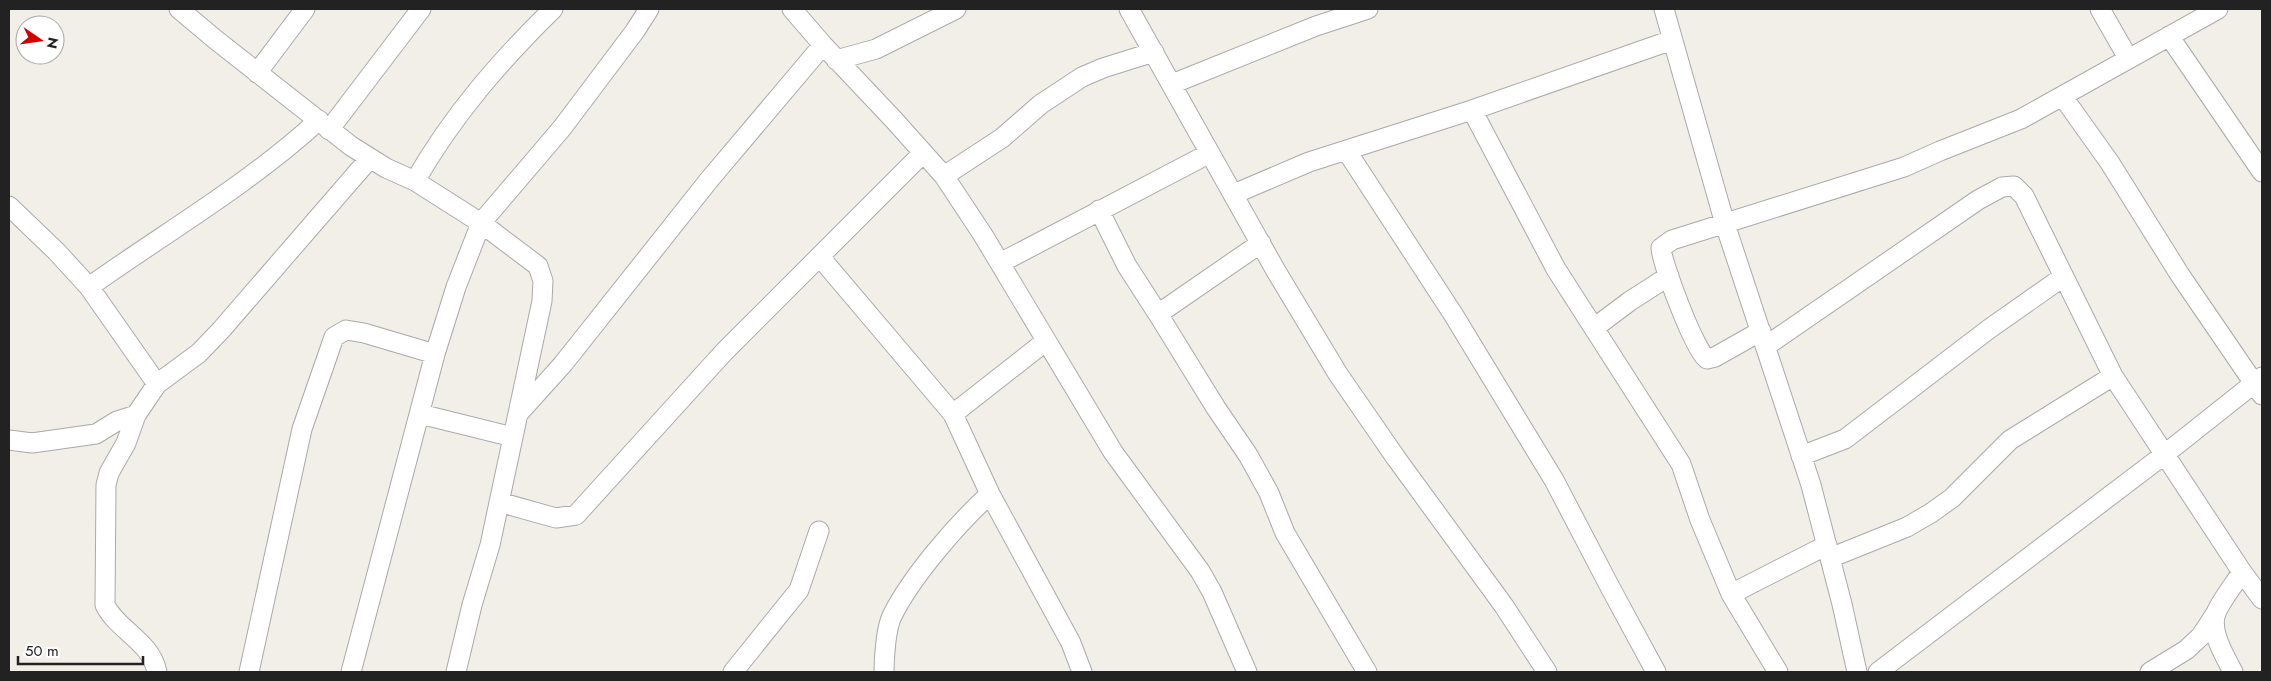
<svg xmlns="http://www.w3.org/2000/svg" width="2271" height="681" font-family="Jost,sans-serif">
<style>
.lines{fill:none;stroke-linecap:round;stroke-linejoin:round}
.street-casing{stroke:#a9a9a9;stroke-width:21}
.street{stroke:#fff;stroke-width:19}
</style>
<rect width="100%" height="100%" fill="#f2efe9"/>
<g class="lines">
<g class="street-casing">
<path id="street" d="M179,9L216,40L351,146L386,168L415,181L481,223L538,266L543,281L542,301L490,545L472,605L456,672
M792,9L823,45L894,120L944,176L983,235L1113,452L1200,571L1212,592L1247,672
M1129,9L1276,271L1338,374L1396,458L1504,606L1547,672
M1664,9L1725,224L1811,485L1842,604L1857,672
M2100,9L2128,58
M2169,36L2262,172
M836,60L876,49L956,9
M257,73L305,9
M1172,84L1316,26L1368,9
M2063,97L2110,163L2180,275L2262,395
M1472,110L1556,269L1681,464L1700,520L1731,594L1778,672
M329,130L421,9
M1346,150L1453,314L1554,480L1611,589L1656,672
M944,176L1002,138L1041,104L1082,77L1103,68L1154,52
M415,181C453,115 499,62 553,9
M1234,194L1309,162L1472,110L1672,40
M9,206L56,251L89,287L157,384L136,415L126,443L109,473L106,485L105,605C117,630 151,641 157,672
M1099,210L1127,266L1158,314
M1261,243L1158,314L1216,408L1248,455L1269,493L1285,533L1367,672
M820,257L953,414L990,494L1071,643L1082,672
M1000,263L1210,153
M89,287C166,232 248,185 319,120
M1594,328L1630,301L1669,276
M1761,331L1715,357L1707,359C1695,352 1662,263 1661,248L1672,240L1904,167L1940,151L2021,119L2218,9
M1766,346L1978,200L2002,187L2014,186L2024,196L2113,376L2242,572C2235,583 2220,602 2216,613C2209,631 2225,656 2233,672
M157,384L199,353L221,330L370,158
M420,414L513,437
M518,414L563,364L709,180L823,45
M953,414L1046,341
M9,440L32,443L96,434L117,421L136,415
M1801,456L1845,439L1989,329L2063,277
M499,502L556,518L576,515L724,352L923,153
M1830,558L1907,527L1931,513L1952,498L2010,440L2113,376
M2242,572L2262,599
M1731,594L1827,545
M249,672L302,429L334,337L346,330L364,333L435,354
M351,672L435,354L456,287L481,223L562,128L635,31L649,9
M733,672L799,590L819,531
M884,672C884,658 886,628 892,616C911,577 958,523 990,494
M1878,672L2165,454L2262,377
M2150,672L2186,650L2201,636L2216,613"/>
</g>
<use href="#street" class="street"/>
</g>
<rect width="2271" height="681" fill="none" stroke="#222222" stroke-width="20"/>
<g transform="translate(40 40) rotate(103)"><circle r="24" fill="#ffffff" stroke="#a7a7a7"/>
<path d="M0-4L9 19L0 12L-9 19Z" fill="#d40000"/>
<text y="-8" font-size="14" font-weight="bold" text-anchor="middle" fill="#222222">N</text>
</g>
<path d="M18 656v8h125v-8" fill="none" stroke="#222222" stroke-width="2.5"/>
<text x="25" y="656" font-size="15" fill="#222222" stroke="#ffffff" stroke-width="4" paint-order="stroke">50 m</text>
</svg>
